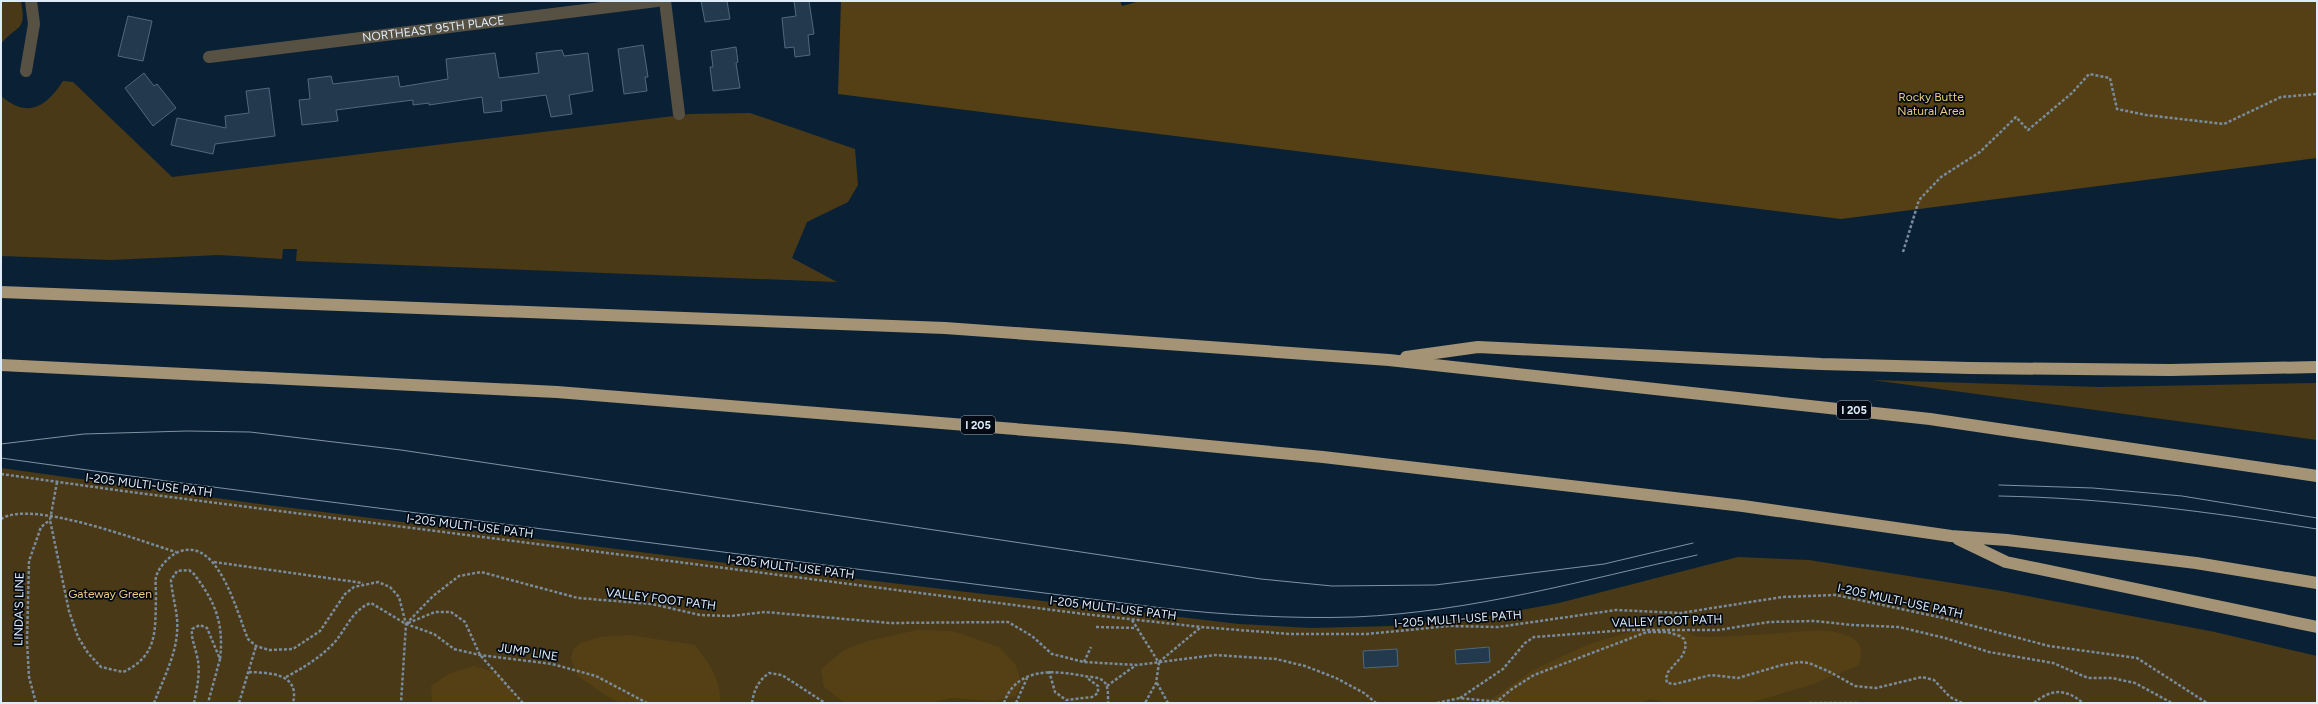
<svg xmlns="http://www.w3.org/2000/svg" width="2318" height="704" font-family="Figtree,sans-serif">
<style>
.green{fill:#493916}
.forest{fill:#544014}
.building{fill:#22394e;stroke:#506880}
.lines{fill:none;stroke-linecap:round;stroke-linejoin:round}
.path{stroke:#798b9c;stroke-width:2.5;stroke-dasharray:3 2;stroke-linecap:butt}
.minor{stroke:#575144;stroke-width:12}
.highway{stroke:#a49475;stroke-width:12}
.tram{stroke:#8092a2;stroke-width:1}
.labels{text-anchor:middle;stroke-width:3.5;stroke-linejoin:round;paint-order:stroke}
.shield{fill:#030a13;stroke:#9ca8b5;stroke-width:1}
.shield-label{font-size:11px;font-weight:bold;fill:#deecfa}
.street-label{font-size:12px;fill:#deecfa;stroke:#030a13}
.park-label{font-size:12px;fill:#ecc984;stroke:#030a13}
</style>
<rect width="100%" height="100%" fill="#0a2135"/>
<path class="green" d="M1,1H21C27,33 17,24 1,44Z
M63,81L73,82L172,177L690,114L750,113L855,149L858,185L848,202L807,222L792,258L837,282L296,261L297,249H283L282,259L219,255L111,260L1,256V96C28,119 46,107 63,81Z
M1872,380L2100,387L2317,383V440Z
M1,468L260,504L782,570L1239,624L1311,628L1390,626L1488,616L1559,603L1738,557L1809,560L1996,590L2215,632L2317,656V703H1Z"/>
<path class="forest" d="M841,1H1120L1122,6L1140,1H2317V158L1841,219L838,94Z
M1677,625L1690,634L1699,637C1723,637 1747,635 1770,634C1796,633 1831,624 1855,640C1863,645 1861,656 1859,665L1814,684L1749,703H1667L1650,699L1641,703H1486L1533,670L1589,644L1637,630Z
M917,630L953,631L999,647L1016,665L1021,683L1016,696L994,701L952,698L929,703H845L824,687L821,669L844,650L868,641Z
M629,635L695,645C708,661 722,681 720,703H621L605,695L577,675L571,659L573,650L580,643L601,637Z
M473,666C504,673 503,677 519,703H432L431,686L448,674Z"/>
<path class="building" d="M701,1H727L730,19L705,22Z
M794,1H809L814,34L808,35L810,55L795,57L794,47L785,48L782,18L796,16Z
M128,16L152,21L143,61L118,56Z
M643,45L648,77H645L647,91L624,94L618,49Z
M736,47L738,62L736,63L740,88L713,91L710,67H713L711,51Z
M562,50L564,56L588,53L593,91L569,95L572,114L551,117L546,95L501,101L502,111L484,113L482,97L429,105V103L413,105V100L336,110L338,121L302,125L299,100L310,99L308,79L331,76L333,84L398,76L400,87L448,79L446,59L495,53L499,78L539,73L536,53Z
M144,73L154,86L157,84L176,108L153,126L125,88Z
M269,88L275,136L215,144L213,154L171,145L177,118L226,128L225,116L249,113L246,91Z
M1489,647L1490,662L1456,664L1455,650Z
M1397,649L1398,666L1364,668L1363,651Z"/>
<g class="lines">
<path class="path" d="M1903,252L1919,200L1941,177L1980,152L2016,117L2028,130L2072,93L2089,74L2110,78L2117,109L2146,115L2224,124L2281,97L2317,94
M1,474L123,491L1084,614L1201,627L1290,634H1367L1449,626L1498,627L1616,610L1681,613L1782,597L1836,595L1943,618L2049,646L2137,658L2207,703
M57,482L50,520L69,611L78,637L88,653L101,667L123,672C159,656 155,628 156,595C156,589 155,582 156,577C159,566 171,554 181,551C219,539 237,613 248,639L256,646L269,650L293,649L320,631L345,594L354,587L378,582L390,587L399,597L406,624L401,703
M1,519C31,499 140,541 176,552
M214,562L363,583
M1132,620L1159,663L1156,683L1145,703
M408,623L435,612H451L465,622L480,655L523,703
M406,624L433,596L459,576L481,572L578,598L652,604L700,615L731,616L765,612L890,623L1008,622L1032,636L1052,654L1084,662L1137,665L1215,655L1276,659L1305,666L1336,678L1364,693L1376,703
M1096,627L1136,628
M1084,662L1091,647
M1159,662L1201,627
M1049,671L1055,692L1066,700L1092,697L1098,693V686L1087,678
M249,672C270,673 300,673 293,703
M286,677C303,668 318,659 332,645C346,631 351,610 371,603L406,624L434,634L454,649L480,655L552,664L596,676L647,703
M1157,683L1168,703
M1107,686L1136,665
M1460,698L1503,669L1525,643L1534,637L1627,630H1718L1769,622L1815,621L1852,625L1899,627L1945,638L1989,652L2053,663L2088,678H2112L2135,683L2172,703
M36,703L29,677L27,641L29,561L41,527L50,520
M154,703C162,682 176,655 177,632C179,615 172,597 171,580L177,571L189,570L194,574C216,603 224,624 220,659
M194,703C197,688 201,671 197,656C195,646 191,639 192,629L200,625L207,628L220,659L208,703
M239,703L256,646
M752,703C754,690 758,681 769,673L782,675L825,703
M1004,703C1016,667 1054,670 1084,676C1089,677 1098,677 1102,680C1109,684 1108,696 1108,703
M1016,703L1027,678
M1437,703L1460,698L1510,703
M1495,703L1512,689L1534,675L1647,632H1667L1680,636L1684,639L1686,645L1683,655L1668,672L1666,678L1667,683L1675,684L1711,675L1738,678L1782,665L1799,662L1809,663L1830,672L1855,686L1876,688L1922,677L1934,680L1950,697L1962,703
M1809,703H1857
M2034,703C2051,689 2065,688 2083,703"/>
<g class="minor">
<path d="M665,1L679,114"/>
<path id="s1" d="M209,57L657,1"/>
<path d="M26,71L34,24L31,1"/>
</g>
<path class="highway" d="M1,292L945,328L1389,360L1930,419L2317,476
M1406,357L1478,347L1821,364L1970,368L2170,370L2317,367
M1,365L557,392L1125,438L1323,457L1743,506L1951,536L2007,540L2196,563L2317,583
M1958,539L2006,562L2317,627"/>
<path class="tram" d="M1,444L84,434L187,431L250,432L401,450L1261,579L1332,586L1435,585L1604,564L1693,543
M1,458L174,482L1162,608C1226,615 1291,619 1355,617C1471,612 1584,580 1697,555
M1999,485L2093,488L2182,496L2317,518
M1999,496C2107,498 2210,512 2317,529"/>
</g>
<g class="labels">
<g class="shield">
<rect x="1837" y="401" width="34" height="18" rx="3"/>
<rect x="961" y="416" width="34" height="18" rx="3"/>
</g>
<g class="shield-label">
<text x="1854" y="414">I 205</text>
<text x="978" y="429">I 205</text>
</g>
<g class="street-label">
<text dy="4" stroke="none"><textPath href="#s1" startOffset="226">NORTHEAST 95TH PLACE</textPath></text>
<text transform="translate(149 485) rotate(7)" y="4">I-205 MULTI-USE PATH</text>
<text transform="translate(470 526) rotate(7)" y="4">I-205 MULTI-USE PATH</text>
<text transform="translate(791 567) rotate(7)" y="4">I-205 MULTI-USE PATH</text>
<text transform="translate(661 599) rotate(7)" y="4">VALLEY FOOT PATH</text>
<text transform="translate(1900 601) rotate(12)" y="4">I-205 MULTI-USE PATH</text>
<text transform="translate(1113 608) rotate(7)" y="4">I-205 MULTI-USE PATH</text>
<text transform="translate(19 609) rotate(-89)" y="4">LINDA'S LINE</text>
<text transform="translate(1458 619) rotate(-4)" y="4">I-205 MULTI-USE PATH</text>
<text transform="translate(1667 621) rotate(-2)" y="4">VALLEY FOOT PATH</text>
<text transform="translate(528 652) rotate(9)" y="4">JUMP LINE</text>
</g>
<g class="park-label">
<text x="1931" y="101">Rocky Butte<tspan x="1931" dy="14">Natural Area</tspan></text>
<text x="110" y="598">Gateway Green</text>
</g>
</g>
<rect width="2318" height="704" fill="none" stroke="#deecfa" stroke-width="4"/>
</svg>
